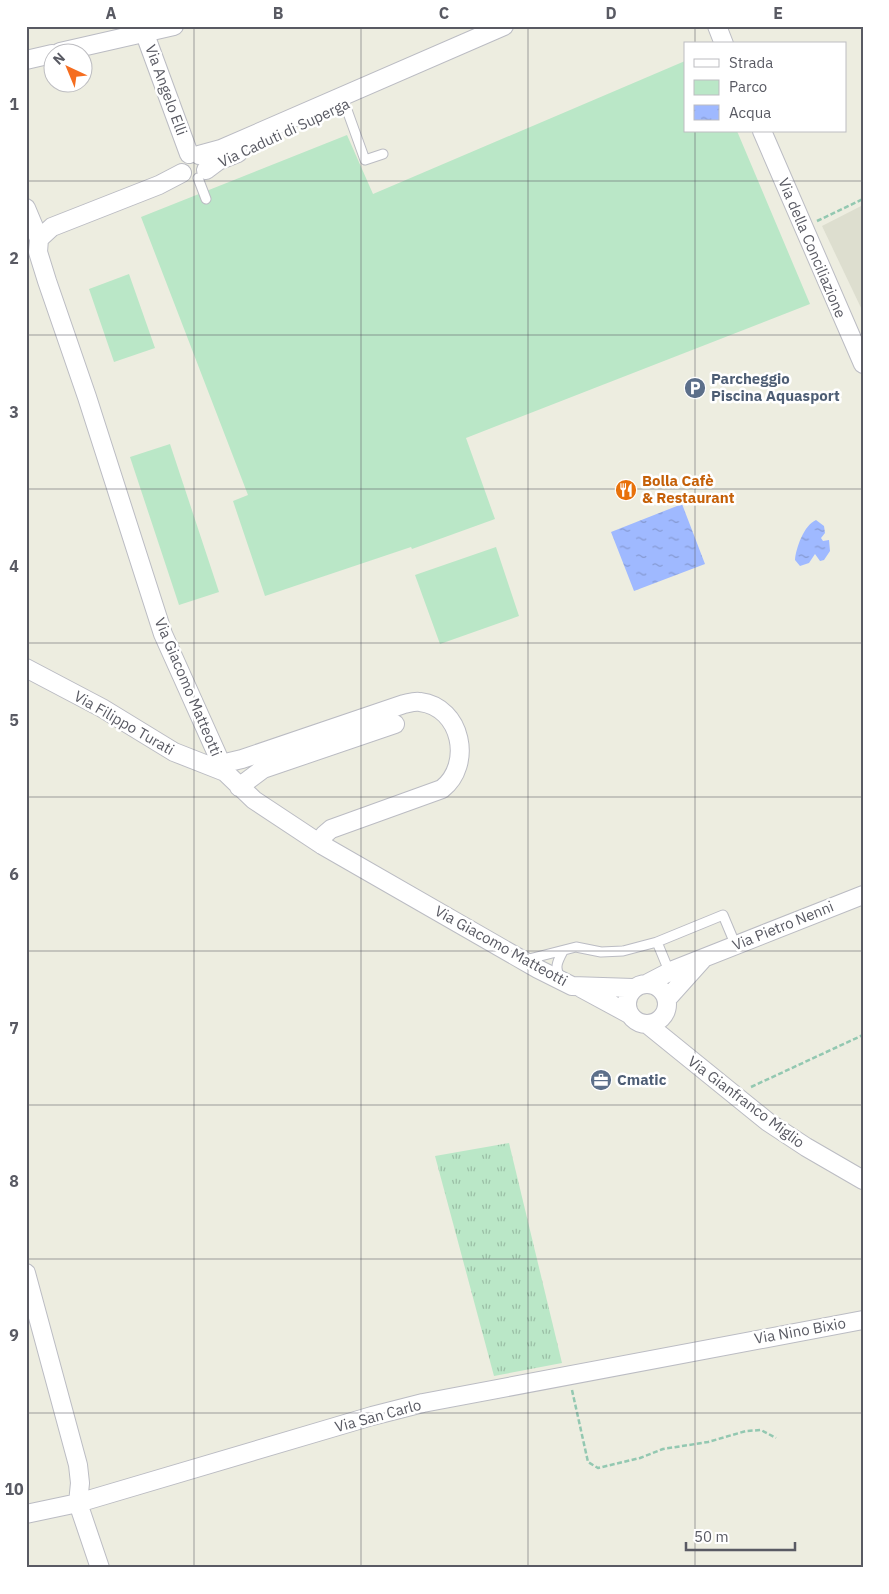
<svg xmlns="http://www.w3.org/2000/svg" width="889" height="1594" font-family="'IBM Plex Sans',sans-serif">
<style>
.education{fill:#dddecf}
.grass{fill:url(#grass-tufts)}
.park{fill:#bae7c7}
.water{fill:url(#water-ripples)}
.lines{fill:none;stroke-linecap:round;stroke-linejoin:round}
.lane-casing{stroke:#bbbcc3;stroke-width:11}
.street-casing{stroke:#bbbcc3;stroke-width:20}
.path{stroke:#93c8b1;stroke-width:2.5;stroke-dasharray:5 2.5;stroke-linecap:butt}
.lane{stroke:#fff;stroke-width:9}
.street{stroke:#fff;stroke-width:18}
.grid{fill:none;stroke:#595a63;stroke-width:1;stroke-opacity:0.55}
.labels{text-anchor:middle;stroke-width:5;stroke-linejoin:round;paint-order:stroke}
.street-label{font-size:15px;fill:#595a63;stroke:#fff}
.service-label{font-size:15px;font-weight:bold;fill:#4e5e75;stroke:#fff;text-anchor:start}
.food-label{font-size:15px;font-weight:bold;fill:#c56008;stroke:#fff;text-anchor:start}
.neatline{fill:none;stroke:#595a63;stroke-width:2}
.grid-label{font-size:16px;text-anchor:middle;font-weight:bold;fill:#595a63}
</style>
<defs>
<pattern id="grass-tufts" width="24" height="20" patternUnits="userSpaceOnUse" patternTransform="scale(1.25)"><rect width="24" height="20" fill="#bae7c7"/><path d="M3 7l-1-3M5 7V3M7 7l1-3M15 17l-1-3M17 17v-4M19 17l1-3" fill="none" stroke="#9abea5"/></pattern>
<pattern id="water-ripples" width="26" height="14" patternUnits="userSpaceOnUse" patternTransform="scale(1.25)"><rect width="26" height="14" fill="#9fb9ff"/><path d="M2 4q2-2 4 0t4 0M15 11q2-2 4 0t4 0" fill="none" stroke="#8599d2"/></pattern>
</defs>
<rect width="100%" height="100%" fill="#edede0"/>
<path class="education" d="M863,205V312L822,226Z"/>
<path class="grass" d="M509,1143L562,1363L494,1376L435,1156Z"/>
<path class="park" d="M685,61V131H737L810,304L466,438L495,519L412,549L411,547L265,596L233,501L248,495L141,217L347,135L373,194Z
M129,274L155,348L114,362L89,289Z
M170,444L219,592L179,605L130,457Z
M496,547L519,616L440,644L415,575Z"/>
<path class="water" d="M682,504L705,564L634,591L611,532Z
M816,520L824,526L825,533L821,538L823,541L829,540L830,551L824,560L820,561L815,554L809,563L800,566L795,560C796,548 804,525 816,520Z"/>
<g class="lines">
<g class="lane-casing">
<path id="lane" d="M342,96L365,160L383,154
M198,178L206,199
M657,942L669,971
M525,960L576,947L601,952L623,951L657,942L723,915L736,946
M561,979C554,968 557,962 563,951"/>
</g>
<g class="street-casing">
<path id="street" d="M142,26L189,154
M717,26L724,44
M60,52L174,26
M26,60L52,54
M762,131L863,364
M199,155L221,149L504,26
M206,170L218,161L238,153
M26,208L39,239L38,252L47,281L87,397L163,634L225,772L254,800L322,845L538,969L572,986L633,988
M39,239L52,227L159,185L182,173
M26,668L102,708L174,752L225,772
M221,764L242,759L404,704C409,703 415,701 420,702C462,707 473,765 442,789L331,829L324,835L322,845
M239,787L263,769L395,724
M648,983L673,970L863,895
M627 1004a20 20 0 1 1 40 0a20 20 0 1 1-40 0Z
M581,988L629,1014
M667,999L702,960
M647,1024L768,1122L806,1147L863,1180
M26,1273L78,1465L80,1483L78,1503L100,1568
M26,1514L78,1503L372,1416L423,1403L863,1320"/>
</g>
<path class="path" d="M817,221L863,199
M751,1087L863,1035
M572,1390L588,1462L598,1468L640,1458L663,1449L708,1442L746,1431L761,1430L776,1438"/>
<use href="#lane" class="lane"/>
<use href="#street" class="street"/>
</g>
<path class="grid" d="M194,26V1568M361,26V1568M528,26V1568M695,26V44M695,131V1568M26,181H863M26,335H863M26,489H863M26,643H863M26,797H863M26,951H863M26,1105H863M26,1259H863M26,1413H863"/>
<defs>
<g id="parking-disc" transform="scale(1.125)"><circle r="9.5" fill="#5c6f8a" stroke="#fff"/><path d="M-3.5-5.5H1a3.5 3.5 0 0 1 0 7H-1V5.5H-3.5ZM-1-3.4V-.6H.8a1.4 1.4 0 0 0 0-2.8Z" fill="#fff"/></g>
<g id="restaurant-disc" transform="scale(1.125)"><circle r="9.5" fill="#e8710a" stroke="#fff"/><path d="M-5-6h1v4h1v-4h1v4h1v-4h1v5L-1.5 .5V6h-2V.5L-5-1ZM5-6V6H3V1.5H1.5Q1.5-4 5-6Z" fill="#fff"/></g>
<g id="office-disc" transform="scale(1.125)"><circle r="9.5" fill="#5c6f8a" stroke="#fff"/><path d="M-6-3h4V-5.5h4V-3h4V5H-6ZM-1-4.5V-3h2v-1.5ZM-6 0V1H6V0Z" fill="#fff"/></g>
</defs>
<g fill-rule="evenodd">
<use href="#parking-disc" x="695" y="388"/>
<use href="#restaurant-disc" x="626" y="490"/>
<use href="#office-disc" x="601" y="1080"/>
</g>
<g class="labels">
<g class="street-label">
<text transform="translate(166 90) rotate(70)" y="5">Via Angelo Elli</text>
<text transform="translate(284 133) rotate(-25)" y="5">Via Caduti di Superga</text>
<text transform="translate(812 248) rotate(67)" y="5">Via della Conciliazione</text>
<text transform="translate(188 687) rotate(67)" y="5">Via Giacomo Matteotti</text>
<text transform="translate(124 723) rotate(30)" y="5">Via Filippo Turati</text>
<text transform="translate(783 926) rotate(-22)" y="5">Via Pietro Nenni</text>
<text transform="translate(501 946) rotate(29)" y="5">Via Giacomo Matteotti</text>
<text transform="translate(746 1102) rotate(37)" y="5">Via Gianfranco Miglio</text>
<text transform="translate(800 1331) rotate(-10)" y="5">Via Nino Bixio</text>
<text transform="translate(378 1416) rotate(-15)" y="5">Via San Carlo</text>
</g>
<g class="service-label">
<text x="711" y="384">Parcheggio<tspan x="711" dy="17">Piscina Aquasport</tspan></text>
<text x="617" y="1085">Cmatic</text>
</g>
<g class="food-label">
<text x="642" y="486">Bolla Cafè<tspan x="642" dy="17">&amp; Restaurant</tspan></text>
</g>
</g>
<rect width="889" height="1594" fill="none" stroke="#ffffff" stroke-width="55"/>
<rect x="684" y="42" width="162" height="90" fill="#ffffff" stroke="#bdbdc1"/>
<rect x="694" y="59" width="25" height="8" fill="#ffffff" stroke="#bdbdc1"/>
<text x="729" y="68" font-size="15" fill="#595a63">Strada</text>
<rect x="694" y="80" width="25" height="15" fill="#bae7c7" stroke="#bdbdc1"/>
<text x="729" y="92" font-size="15" fill="#595a63">Parco</text>
<rect x="694" y="105" width="25" height="15" fill="url(#water-ripples)" stroke="#bdbdc1"/>
<text x="729" y="118" font-size="15" fill="#595a63">Acqua</text>
<g transform="translate(68 68) rotate(316)"><circle r="24" fill="#ffffff" stroke="#bdbdc1"/>
<path d="M0-4L9 19L0 12L-9 19Z" fill="#f56d1f"/>
<text y="-8" font-size="14" font-weight="bold" text-anchor="middle" fill="#595a63">N</text>
</g>
<path d="M686 1542v8h109v-8" fill="none" stroke="#595a63" stroke-width="2.5"/>
<text x="694" y="1542" font-size="15" fill="#595a63" stroke="#ffffff" stroke-width="4" paint-order="stroke">50 m</text>
<rect x="28" y="28" width="834" height="1538" class="neatline"/>
<g class="grid-label">
<text x="111" y="19">A</text>
<text x="278" y="19">B</text>
<text x="444" y="19">C</text>
<text x="611" y="19">D</text>
<text x="778" y="19">E</text>
<text x="14" y="110">1</text>
<text x="14" y="264">2</text>
<text x="14" y="418">3</text>
<text x="14" y="572">4</text>
<text x="14" y="726">5</text>
<text x="14" y="880">6</text>
<text x="14" y="1034">7</text>
<text x="14" y="1187">8</text>
<text x="14" y="1341">9</text>
<text x="14" y="1495">10</text>
</g>
</svg>
